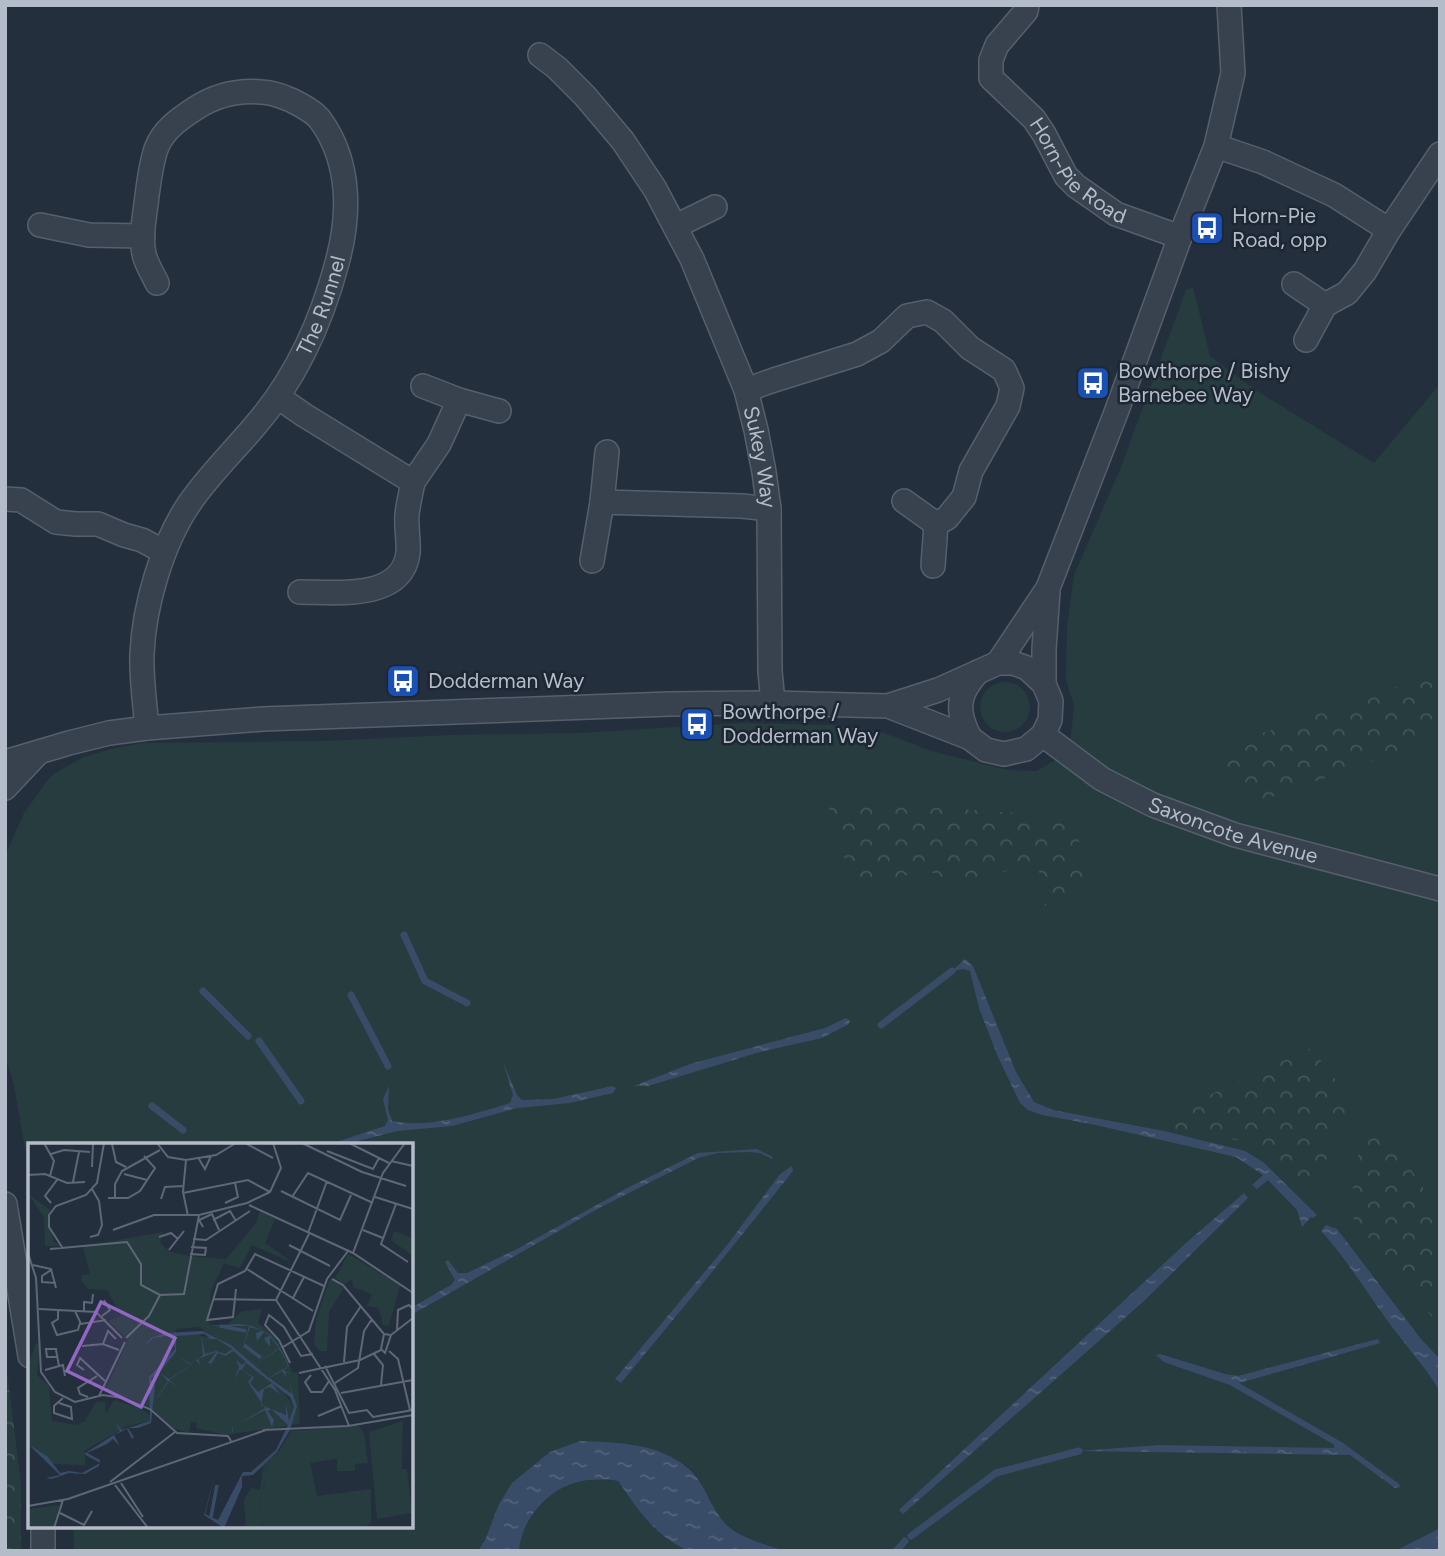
<svg xmlns="http://www.w3.org/2000/svg" width="1445" height="1556" font-family="Figtree,sans-serif">
<style>
.grass{fill:#263c3f}
.forest{fill:url(#forest-crowns)}
.water{fill:url(#water-ripples)}
.lines{fill:none;stroke-linecap:round;stroke-linejoin:round}
.stream{stroke:#394c67;stroke-width:7}
.street-casing{stroke:#565f6c;stroke-width:26}
.street{stroke:#38414e;stroke-width:23}
.labels{text-anchor:middle;stroke-width:5;stroke-linejoin:round;paint-order:stroke}
.street-label{font-size:21px;fill:#b4bcc9;stroke:#1d2633}
.poi-label{font-size:21px;fill:#b4bcc9;stroke:#1d2633;text-anchor:start}
.inset-river{fill:none;stroke:#394c67;stroke-width:3.5}
.inset-road{fill:none;stroke:#5e6776;stroke-width:2}
.view{fill:#9266c3;fill-opacity:0.15;stroke:#9266c3;stroke-width:3.5}
.inset-edge{fill:none;stroke:#b4bcc9;stroke-width:3.5}
</style>
<defs>
<pattern id="forest-crowns" width="20" height="18" patternUnits="userSpaceOnUse" patternTransform="scale(1.75)"><rect width="20" height="18" fill="#263c3f"/><path d="M2 6a3 3 0 1 1 6 0M12 15a3 3 0 1 1 6 0" fill="none" stroke="#435659"/></pattern>
<pattern id="water-ripples" width="26" height="14" patternUnits="userSpaceOnUse" patternTransform="scale(1.75)"><rect width="26" height="14" fill="#394c67"/><path d="M2 4q2-2 4 0t4 0M15 11q2-2 4 0t4 0" fill="none" stroke="#53647b"/></pattern>
</defs>
<rect width="100%" height="100%" fill="#242f3e"/>
<path class="grass" d="M1193,287L1210,356L1257,391L1374,463L1440,384V1528L1395,1551H786C768,1546 735,1535 723,1521C709,1505 705,1481 688,1467C671,1453 648,1449 628,1443L498,1506L486,1538L478,1551H74L73,1526H411V1145H30V1177L14,1086L5,1054V856L24,813L50,777L60,770L84,757L111,749L143,743L326,741L449,735L580,733L743,723L832,725L882,732L931,751L1008,770L1037,771L1058,758L1071,736L1074,706L1066,680L1067,626L1074,575L1121,467L1186,290Z
M980 707a25 25 0 1 1 50 0a25 25 0 1 1-50 0Z
M600,1479L618,1481C639,1511 653,1534 688,1551H519C521,1520 548,1490 577,1482C584,1480 593,1480 600,1479Z"/>
<path class="forest" d="M1440,674V737L1260,801L1238,793L1218,761L1239,739L1272,730L1381,692Z
M827,802L889,804L1055,816L1072,822L1083,852L1082,885L1045,906L1037,860L962,887L925,869L893,880L852,882Z
M1311,1048L1354,1103L1337,1129L1323,1169L1304,1197L1268,1157L1237,1140L1192,1133L1155,1125L1160,1118Z
M1369,1125L1408,1165L1440,1213V1327L1349,1213L1359,1150Z
M5,1355L21,1484V1551H5Z"/>
<path class="water" d="M965,959L973,966L1016,1072L1034,1102L1053,1110L1164,1131L1245,1151L1263,1162L1317,1215L1313,1218L1311,1217L1302,1227L1297,1210L1268,1180L1257,1189L1252,1185L1263,1175L1236,1157L1091,1124L1042,1115L1028,1110L1020,1103L998,1057L979,1008L970,971L963,969L952,971Z
M846,1018L850,1020L849,1024L822,1038L760,1052L648,1086H634L690,1064L825,1028Z
M503,1062L517,1095L522,1100L553,1099L613,1086L616,1088L613,1093L570,1103L517,1108L452,1126L397,1131L343,1145H327L385,1126L388,1120L383,1099L389,1086L388,1109L392,1121C429,1129 474,1114 510,1103L513,1095Z
M757,1149L773,1157L772,1159L760,1153L748,1152L718,1153L698,1158L601,1207L411,1315V1308L451,1285L455,1280L445,1262L448,1260L458,1273H467L519,1248L629,1187L698,1153Z
M792,1166L793,1171L700,1287L621,1383L615,1379L728,1244L780,1174Z
M1244,1193L1248,1198L1144,1301L903,1514L899,1510L1186,1243Z
M1326,1225L1337,1229L1421,1339L1440,1359V1391C1424,1365 1404,1344 1387,1320C1365,1290 1346,1258 1321,1231Z
M1378,1339L1380,1343L1239,1383L1343,1443L1399,1484L1400,1487L1395,1488L1350,1455L1079,1451L1159,1445L1333,1448L1335,1447L1333,1444L1230,1385L1164,1362L1156,1355L1160,1354L1225,1374L1238,1376Z
M580,1441C616,1442 659,1443 688,1468C705,1482 709,1505 724,1522C735,1536 768,1546 786,1551H688C653,1534 639,1511 618,1481C605,1479 591,1479 578,1482C548,1489 521,1520 519,1551H478L486,1538L498,1506L512,1483L550,1452Z
M1440,1528V1551H1395Z"/>
<g class="lines">
<path class="stream" d="M404,935L425,981L467,1003
M203,991L248,1036
M351,995L388,1066
M881,1025L952,971
M259,1041L301,1101
M152,1106L183,1130
M911,1536L996,1473L1079,1451
M896,1551L905,1541"/>
<g class="street-casing">
<g id="street">
<path id="s1" d="M1027,5L1026,11L997,45L991,60V78L1034,119L1044,134L1066,176L1076,186L1116,214L1180,237"/>
<path id="s2" d="M540,55L557,68L585,96L623,141L655,189L692,259L746,390L756,430L764,472L769,509L770,671L773,703"/>
<path d="M1216,146L1263,162L1334,195L1389,230L1440,154"/>
<path d="M40,225L89,235L143,236"/>
<path d="M676,226L715,207"/>
<path d="M1294,284L1325,305"/>
<path d="M1306,340L1325,305L1347,293L1365,271L1389,230"/>
<path d="M423,386L459,400"/>
<path d="M746,390L774,380L857,354L881,341L907,316L927,312L943,321L970,348L1004,370L1012,388L1008,406L971,471L964,497L947,518L936,524L933,566"/>
<path d="M278,397L304,415L413,482C411,493 408,504 407,515C406,527 409,541 408,553C402,601 335,592 300,592"/>
<path d="M413,482L439,444L459,400L499,411"/>
<path d="M5,499L21,500L56,522L76,524H98L124,535L142,540L164,552"/>
<path d="M904,501L936,524"/>
<path d="M602,502L607,452"/>
<path d="M592,561L602,502L742,506L769,509"/>
<path d="M998,663L1048,588L1117,410L1180,237L1216,146L1233,73L1229,5"/>
<path d="M1044,684V649L1048,591"/>
<path id="s3" d="M147,728C145,704 141,678 142,654C144,606 162,544 189,504C208,476 232,453 254,427C295,380 321,323 337,263C350,216 351,163 321,121C315,112 301,105 291,100C281,96 272,92 261,92C238,90 215,96 196,108C179,119 163,130 156,149C151,164 149,181 147,196C145,215 140,236 144,254C146,264 153,274 157,283"/>
<path id="s4" d="M1043,735L1102,779L1153,805L1235,835L1440,889"/>
<path d="M970,738C956,711 957,694 978,672"/>
<path d="M5,762L69,743L109,733L147,728L263,719L669,704L773,703L888,706L938,690L998,663H1013L1027,668L1044,684L1051,701L1050,720L1043,735L1026,749L1004,754L986,750L970,738L888,706"/>
<path d="M5,788L38,753"/>
<path d="M5,1204L30,1356"/>
<path d="M43,1551V1526"/>
</g>
</g>
<use href="#street" class="street"/>
</g>
<defs>
<g id="bus-square" transform="scale(1.75)"><rect x="-9" y="-9" width="18" height="18" rx="4" fill="#1a4fb4" stroke="#1d2633"/><path d="M-5-6H5V4H4V6H2V4H-2V6H-4V4H-5ZM-3.5-4V0h7V-4ZM-3.5 1.2v1.5H-2V1.2ZM2 1.2v1.5H3.5V1.2Z" fill="#fff"/></g>
</defs>
<g fill-rule="evenodd">
<use href="#bus-square" x="1207" y="228"/>
<use href="#bus-square" x="1093" y="383"/>
<use href="#bus-square" x="403" y="681"/>
<use href="#bus-square" x="697" y="724"/>
</g>
<g class="labels">
<g class="street-label">
<text dy="7" stroke="none"><textPath href="#s1" startOffset="214">Horn-Pie Road</textPath></text>
<text dy="7" stroke="none"><textPath href="#s3" startOffset="474">The Runnel</textPath></text>
<text dy="7" stroke="none"><textPath href="#s2" startOffset="467">Sukey Way</textPath></text>
<text dy="7" stroke="none"><textPath href="#s4" startOffset="215">Saxoncote Avenue</textPath></text>
</g>
<g class="poi-label">
<text x="1232" y="223">Horn-Pie<tspan x="1232" dy="24">Road, opp</tspan></text>
<text x="1118" y="378">Bowthorpe / Bishy<tspan x="1118" dy="24">Barnebee Way</tspan></text>
<text x="428" y="688">Dodderman Way</text>
<text x="722" y="719">Bowthorpe /<tspan x="722" dy="24">Dodderman Way</tspan></text>
</g>
</g>
<g transform="translate(28 1143)">
<rect width="385" height="385" fill="#242f3e"/>
<path d="M366,88L385,95V113L363,97ZM135,89L132,100L146,112L198,116L183,148L181,182L200,181L212,169L234,166L230,180L248,194L265,230L270,229L272,281L262,282L268,261L257,245L172,184L148,186L147,207L121,234L123,265L78,246L100,196L80,178L93,173L79,147L60,146L53,137L54,132L62,131L55,103ZM161,190L192,197L204,205L201,209L205,207L253,245L266,264L260,283L197,292L168,285L169,279H163L161,290L145,285L125,267L124,233L148,209V193ZM8,200L12,201L9,232L21,243L24,278L48,282L57,278L68,259H77L78,271L86,257L111,265L122,272V278L100,283L56,308L58,322L26,321L0,301V223ZM327,313V328H309V315ZM32,362L25,385H0V366Z" fill="#263c3f"/>
<path d="M0,51L22,67L20,74L26,99L33,103H17L16,74ZM220,65L230,67L247,76L237,100L265,120L224,102L212,125L195,120L228,80L232,68ZM135,90L130,95L138,108L172,115V121L133,111L121,93ZM320,111L372,142L361,183L355,182L351,165L339,163L344,151L325,144L324,136L317,141L307,135ZM302,136L316,145L301,169L299,208H292L286,201L288,176ZM5,238L17,244L18,250L4,255L15,267L12,277L0,265ZM235,325L240,328L232,360L235,385H218L216,357L223,345L232,347Z" fill="#263c3f"/>
<path d="M215,182L242,193L261,223L241,235L203,202L174,188L179,183ZM375,278L374,326H379L384,370L349,376L341,289ZM331,283L336,290L340,320L327,321V313L282,320L289,353L343,346V380L336,385H235L232,360L240,328L234,323L252,307L263,288Z" fill="#263c3f"/>
<path d="M211,181L224,183L237,189L242,192L250,202L258,216L261,223L255,227L263,231L257,229L259,235L254,228L242,235L264,251L261,240L269,263L262,287L249,309L225,332L214,333V344L196,385L176,372L187,332L177,371L190,377L215,329H223L248,307L260,282L243,266L240,268L246,277L244,284L237,267L205,284V292L204,285L237,265L220,239L224,234L212,226L206,237L211,224L208,217L214,222L218,219L205,208L198,213L190,210L183,221L180,220L188,209L170,216L173,223L168,217L159,225L141,237L152,246L141,238L139,241L131,252L130,254H129L140,238L132,230L141,236L163,222L148,212L163,221L175,212L173,192L177,211L188,208L197,211L204,206L189,196H182L177,191L148,193V209L130,231L123,235L127,243L123,280L110,285H100L106,294L104,296L99,286L86,292L92,303L85,296L79,301L89,312L79,301L59,310L72,317L71,323L57,331L41,330L27,335L23,336L18,335L32,332L0,301L20,314L32,330L41,328L54,330L72,320L56,311L92,288L87,280L94,287L122,278L121,234L147,206L144,192L125,195L132,220L125,195L116,204L108,205L116,204L123,195L138,190L174,188L203,202L241,235L260,223L257,216L236,229L257,216L251,206L226,222L251,205L242,194V203L238,199L236,195L242,193L236,189L229,198L228,190L234,188L222,184L214,208L221,183H181ZM218,220L262,254L266,264L261,278L258,261V272L233,262L236,246L242,244L252,251L244,240L230,249L222,240L226,234L214,227Z" fill="#394c67" fill-rule="evenodd"/>
<path class="inset-river" d="M192,183L218,188M216,202L233,215M183,374L189,342"/>
<path class="inset-road" d="M16,0L26,18L22,33M129,0L140,14L158,17L188,12L208,0M217,0L245,15M274,0L334,29L378,43M321,0L361,20M84,1L88,19L98,24M299,8L345,26L351,15M23,11L36,7L62,9M171,16L177,26L183,13M158,17L155,49L160,73M363,18L385,23M64,24L65,1M96,31L119,37M0,32L17,31L39,40L57,39M45,39L51,9M253,48L312,77L323,52M242,49L253,25L245,0M155,50L220,37L242,49M264,54L280,30L345,60M347,54L385,66M80,55H100L112,48L127,25L116,13M87,56V41L94,28L132,7M133,56L137,44L155,43M23,60L17,53L29,37M197,60L210,54L207,40M368,61L353,101L380,119M221,62L325,110L385,150M185,77L202,68L208,78M175,84L171,77L184,71L191,87M85,87L126,72H171L219,60L242,49M335,87L355,95M280,90L299,38M62,94L70,92L74,82L71,58L64,46M131,94L143,90L150,96M165,96L178,97L222,68M261,102L302,123M34,104L21,84V72L28,63L58,52L69,40L76,0M22,106L99,99L113,121V142L132,152M141,107L156,88M0,110L8,135L13,229L27,249L47,259L75,252L94,255L122,266L149,290L200,293L203,298M325,110L355,30L377,0M162,111L177,112L178,105L163,104M5,122L23,126L28,145M219,126L285,168M23,127L14,133V139L28,140M304,136L315,142L356,191L363,192L357,210L353,206L356,191M208,146L205,174L179,177L190,141L217,128L227,111L296,143M265,155L276,134M185,156L248,157M248,157L307,247L321,283M248,157L281,91M11,166L68,169L94,195M30,168V176L24,180L29,192L50,187L52,180M47,168L53,181L78,177M56,168V159L64,160L65,151M74,173L82,167L76,157M369,187L370,167L381,162L385,166M363,192L385,175M98,195L121,173L132,152L156,151L171,72M75,201L80,188L88,196M54,203L75,201L91,207M255,204L281,188L299,136L320,108M361,208L370,216L382,267M346,211L355,222L353,242M29,214H19L18,206H28V207L31,223M316,219L319,184L333,163M262,220L251,197L237,182L241,172L256,184L273,213L285,211M297,223L321,270L339,267L345,274L385,267M17,227L35,222L37,233M56,227L49,222L52,215L77,238M271,230L332,217L353,207M283,232L277,239L283,249H294L301,238M307,240L330,225L336,188L344,176M313,250L385,237M71,253L97,199M60,254L52,251L50,245L69,233M31,260L43,264L44,276L26,270V263L35,255M290,273L314,263M235,287L320,283L385,272M82,339L147,289M93,340L115,374M87,342L120,385M0,363L40,356L238,287M32,370L56,382L64,368M26,385L35,357"/>
<path class="view" d="M73,159L147,195L113,264L39,228Z"/>
<rect width="385" height="385" class="inset-edge"/>
</g>
<rect width="1445" height="1556" fill="none" stroke="#b4bcc9" stroke-width="14"/>
</svg>
